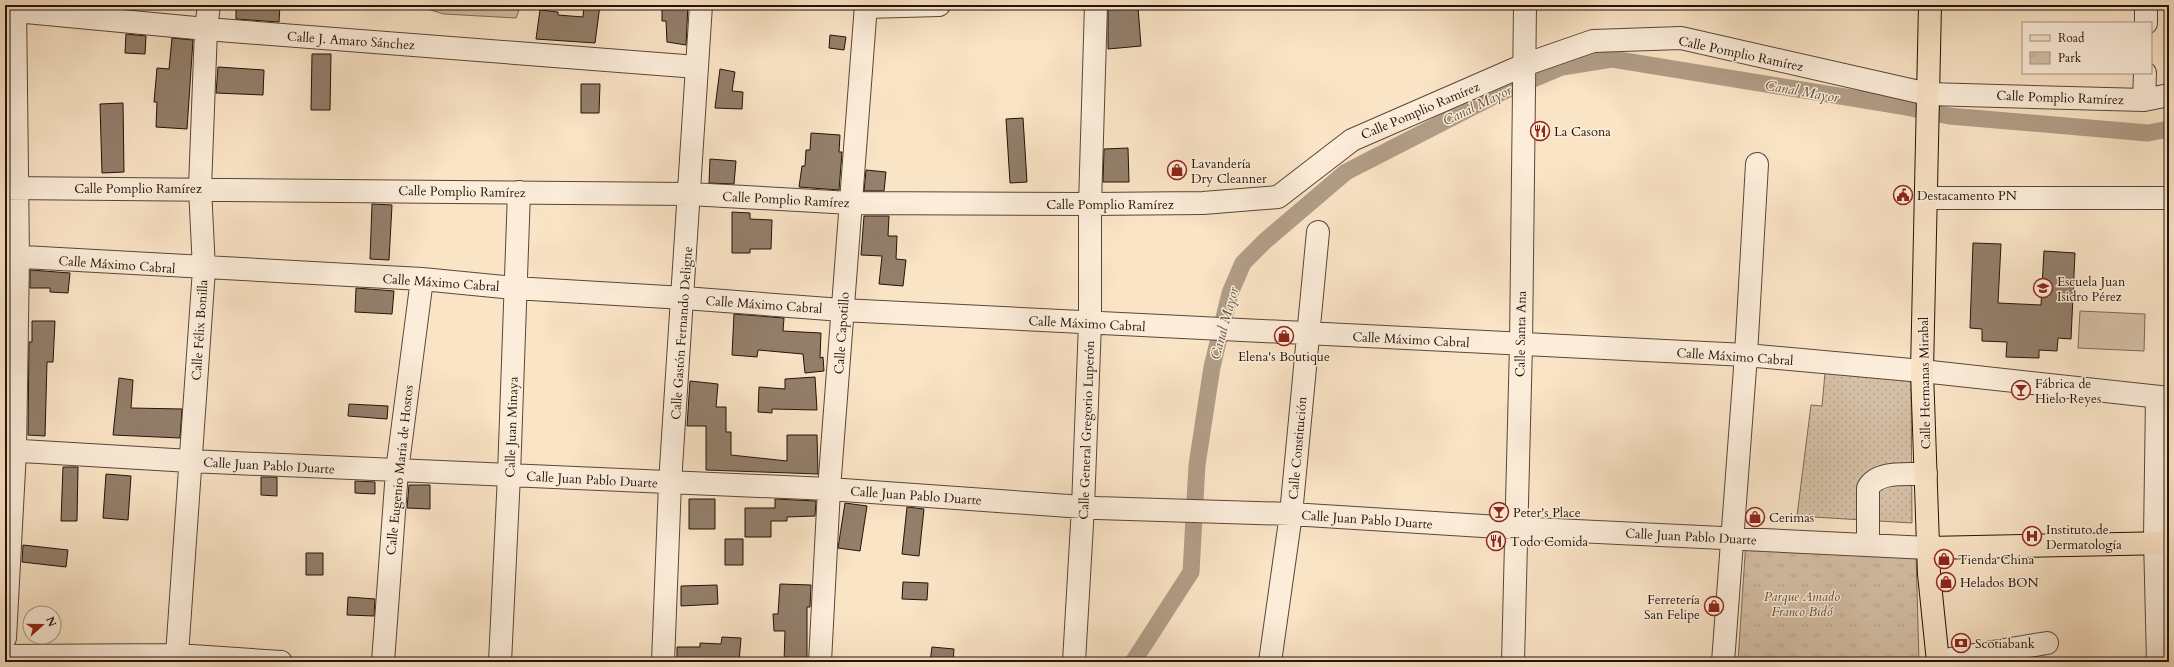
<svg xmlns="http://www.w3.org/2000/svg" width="2174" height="667" font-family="Cardo,serif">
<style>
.grass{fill:url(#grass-dots);stroke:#7c6958}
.park{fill:url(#park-tufts);stroke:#7c6958}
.garden{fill:#d5c0a6;stroke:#7c6958}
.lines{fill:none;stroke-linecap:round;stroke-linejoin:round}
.canal{stroke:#b19d86;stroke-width:17}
.building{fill:#937f6b;stroke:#231209}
.minor-casing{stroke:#594638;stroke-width:24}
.major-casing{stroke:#231209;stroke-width:24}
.minor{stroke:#fcedda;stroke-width:22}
.major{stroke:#fae4c6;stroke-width:22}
.labels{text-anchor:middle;stroke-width:3;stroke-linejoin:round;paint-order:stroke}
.street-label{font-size:13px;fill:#231209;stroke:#fcedda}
.poi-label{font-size:13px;fill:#231209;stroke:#fcedda;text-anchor:start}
.park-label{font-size:13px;font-style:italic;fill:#614f40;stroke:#fcedda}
.water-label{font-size:14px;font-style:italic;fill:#635141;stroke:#fcedda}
</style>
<defs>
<pattern id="grass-dots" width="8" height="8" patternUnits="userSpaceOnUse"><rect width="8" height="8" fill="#d5c0a6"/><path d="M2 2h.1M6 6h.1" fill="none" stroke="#b7a48e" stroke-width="1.8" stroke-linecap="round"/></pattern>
<pattern id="park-tufts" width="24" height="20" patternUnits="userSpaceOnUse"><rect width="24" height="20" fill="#d5c0a6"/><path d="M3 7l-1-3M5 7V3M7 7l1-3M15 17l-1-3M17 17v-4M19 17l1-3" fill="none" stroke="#b7a48e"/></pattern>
</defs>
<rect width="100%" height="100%" fill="#fae4c6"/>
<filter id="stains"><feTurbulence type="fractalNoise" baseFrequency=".005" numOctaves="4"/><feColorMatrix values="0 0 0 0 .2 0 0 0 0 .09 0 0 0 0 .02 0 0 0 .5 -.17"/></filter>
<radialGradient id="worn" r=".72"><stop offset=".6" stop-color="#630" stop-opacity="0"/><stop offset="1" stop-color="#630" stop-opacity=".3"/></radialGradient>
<path class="grass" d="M1826,362L1911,370L1912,523L1797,516L1811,405L1822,406Z"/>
<path class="park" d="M1746,540L1916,553L1919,662H1738Z"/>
<path class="garden" d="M414,5H521L516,18L444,14Z
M2080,311L2145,314L2144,351L2078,348Z"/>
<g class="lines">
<path class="canal" d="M1133,662L1191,572L1197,465L1212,367L1230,293L1243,263L1265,241L1346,172L1502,92L1562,67L1612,59L1901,106L1949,116L2148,133L2169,129"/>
</g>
<path class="building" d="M236,5H280L279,22L236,19Z
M584,5H600L595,43L536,39L540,10L558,12V15L583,17Z
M662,5H688L686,45L667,42L666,21H662Z
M1138,7L1141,46L1108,49V9Z
M126,34L146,36L145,54L125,53Z
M830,35L846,37L844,50L829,48Z
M172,38L193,40L187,129L156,127L157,102H154L157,68L169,69Z
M312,54H331L330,110H311Z
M218,67L264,70L263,95L216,93Z
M720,69L735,72L732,91L743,92L742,109L715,108Z
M581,84H600L599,113H581Z
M123,103L124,172L102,173L100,104Z
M1023,118L1027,182L1010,183L1006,119Z
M811,133L840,135L839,152H842L839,190L799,187L802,166H805L806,150H810Z
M1128,148L1129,182H1103L1104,149Z
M710,159L736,161L734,184L709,183Z
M866,170L886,172L884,191H864Z
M372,204L392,205L389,260L370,259Z
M732,212L750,213V219L772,220L771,249H750V253H732Z
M864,216H889L888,236H897L896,259L906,260L903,286L879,284L882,256L861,255Z
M1973,243L2001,244L1998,303L2041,305L2044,251L2075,253L2071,339L2058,338L2057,351L2039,350V358L2006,357L2007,342L1982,341V329L1970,328Z
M30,270L70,273L68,293L50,292V288H30Z
M356,288L394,291L392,314L355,312Z
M734,314L784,318L783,331L821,333L820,358L823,357L824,371L805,373L803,354L758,350L757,357L732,355Z
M32,321H55L53,362H47L45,436L28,435L29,342H32Z
M815,377L817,410L772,409V413L758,412L759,387L785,389V379Z
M119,378L133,380L131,408L182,409L180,438L113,435Z
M690,381L718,384L716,407H726V432H731V455L787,461V435H817L818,474L706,470V426H687Z
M349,404L388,406L387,419L348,416Z
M63,467H78L77,521H61Z
M106,474L131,476L128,520L103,518Z
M261,477H277V496L261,495Z
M355,481L375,482V494L355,493Z
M409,485H430V509L407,508Z
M689,499H715V529H689Z
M775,499L816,501L815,516L787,517V521H771V537H745V508H775Z
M845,503L867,506L860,551L838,548Z
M907,507L924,509L919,556L902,554Z
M725,539H743V565H725Z
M23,545L68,550L66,567L22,562Z
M306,553H323V575H306Z
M903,582L928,583L927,600L902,599Z
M780,584L811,585L810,607H807V662H784L785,631H774L773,614H778Z
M717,585L718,604L681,606V586Z
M348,597L375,599L374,616L347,615Z
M722,637L741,638L739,662H677V647H700V643L721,644Z
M932,647L954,649L953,662H930Z"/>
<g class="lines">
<g class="minor-casing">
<path id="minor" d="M866,7L939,5
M5,10L206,29L697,67
M2146,23V5
M2144,100L2145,73
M5,188L690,194L851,203L1090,204L1203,203L1278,197L1352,140L1524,65L1593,41L1681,38L1928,94L2144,100L2169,95
M1926,198H2169
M5,256L422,279L514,288L684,298L842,310L1746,355L1922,371L2169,398
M2157,398L2155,538L2158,662
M5,450L190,461L829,489L1097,508L1291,514L1515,528L1928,548
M1868,545V488C1878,470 1908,475 1926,474
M5,638L15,451L18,257L15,5
M177,655L204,269L200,188L206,29L209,5
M5,656L177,655L281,662
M1938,661L2047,643
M383,662L397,471L422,279
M500,662L509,475L519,192
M663,662L670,483L701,5
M820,662L829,489L866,5
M1074,662L1083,507L1090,323V204L1096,5
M1270,662L1291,514L1318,232
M1513,662L1521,344L1525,5
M1723,662L1746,355L1757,164"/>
</g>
<g class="major-casing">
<path id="major" d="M1930,5L1922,371L1929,574L1938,662
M1928,548L2169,543"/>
</g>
<use href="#minor" class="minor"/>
<use href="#major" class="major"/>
</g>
<defs>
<g id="restaurant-ring" transform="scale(1)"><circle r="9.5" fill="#fcedda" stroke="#8f2418" stroke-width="1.5"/><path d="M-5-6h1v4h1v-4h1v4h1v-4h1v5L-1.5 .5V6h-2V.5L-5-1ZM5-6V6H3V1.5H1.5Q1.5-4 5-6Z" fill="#8f2418"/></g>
<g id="shop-ring" transform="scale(1)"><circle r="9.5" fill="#fcedda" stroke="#8f2418" stroke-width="1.5"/><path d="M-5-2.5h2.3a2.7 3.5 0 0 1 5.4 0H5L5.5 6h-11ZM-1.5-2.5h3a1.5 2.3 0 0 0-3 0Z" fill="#8f2418"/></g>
<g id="civic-ring" transform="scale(1)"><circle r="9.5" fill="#fcedda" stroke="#8f2418" stroke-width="1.5"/><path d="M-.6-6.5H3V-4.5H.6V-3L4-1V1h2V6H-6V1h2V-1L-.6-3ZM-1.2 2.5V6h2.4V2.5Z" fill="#8f2418"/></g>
<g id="school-ring" transform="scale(1)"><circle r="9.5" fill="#fcedda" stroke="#8f2418" stroke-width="1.5"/><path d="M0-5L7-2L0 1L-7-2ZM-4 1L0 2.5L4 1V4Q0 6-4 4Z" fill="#8f2418"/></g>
<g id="bar-ring" transform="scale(1)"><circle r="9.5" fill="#fcedda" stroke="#8f2418" stroke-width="1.5"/><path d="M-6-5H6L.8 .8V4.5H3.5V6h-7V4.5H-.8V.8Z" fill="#8f2418"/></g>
<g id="hospital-ring" transform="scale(1)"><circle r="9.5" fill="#fcedda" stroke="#8f2418" stroke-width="1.5"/><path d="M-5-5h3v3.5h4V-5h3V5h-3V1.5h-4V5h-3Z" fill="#8f2418"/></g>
<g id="bank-ring" transform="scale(1)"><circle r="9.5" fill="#fcedda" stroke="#8f2418" stroke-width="1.5"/><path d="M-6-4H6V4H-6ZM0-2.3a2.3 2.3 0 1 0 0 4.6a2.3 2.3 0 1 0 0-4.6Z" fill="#8f2418"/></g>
</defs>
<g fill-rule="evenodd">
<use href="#restaurant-ring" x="1540" y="131"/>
<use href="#shop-ring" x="1177" y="170"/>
<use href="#civic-ring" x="1903" y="195"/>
<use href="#school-ring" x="2043" y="288"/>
<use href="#shop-ring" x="1284" y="336"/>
<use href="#bar-ring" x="2021" y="390"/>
<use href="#bar-ring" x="1499" y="512"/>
<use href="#shop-ring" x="1755" y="517"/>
<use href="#hospital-ring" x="2032" y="536"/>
<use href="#restaurant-ring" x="1496" y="541"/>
<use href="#shop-ring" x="1944" y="559"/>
<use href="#shop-ring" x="1946" y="582"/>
<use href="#shop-ring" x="1714" y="606"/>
<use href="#bank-ring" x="1961" y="643"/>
</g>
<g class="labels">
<g class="street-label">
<text transform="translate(351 40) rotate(4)" y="5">Calle J. Amaro Sánchez</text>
<text transform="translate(1741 53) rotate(12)" y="5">Calle Pomplio Ramírez</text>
<text transform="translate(2060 97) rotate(2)" y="5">Calle Pomplio Ramírez</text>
<text transform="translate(1420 110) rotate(-23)" y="5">Calle Pomplio Ramírez</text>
<text x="138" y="193">Calle Pomplio Ramírez</text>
<text transform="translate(462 191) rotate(1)" y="5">Calle Pomplio Ramírez</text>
<text transform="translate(786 199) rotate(3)" y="5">Calle Pomplio Ramírez</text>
<text x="1110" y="209">Calle Pomplio Ramírez</text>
<text transform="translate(117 264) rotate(4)" y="5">Calle Máximo Cabral</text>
<text transform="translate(441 282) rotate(4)" y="5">Calle Máximo Cabral</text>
<text transform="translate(764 304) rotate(4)" y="5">Calle Máximo Cabral</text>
<text transform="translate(1087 323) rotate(3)" y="5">Calle Máximo Cabral</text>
<text transform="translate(199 330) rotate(-86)" y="5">Calle Félix Bonilla</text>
<text transform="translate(681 333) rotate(-86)" y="5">Calle Gastón Fernando Deligne</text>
<text transform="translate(841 333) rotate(-86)" y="5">Calle Capotillo</text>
<text transform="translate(1520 334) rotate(-89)" y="5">Calle Santa Ana</text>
<text transform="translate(1411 339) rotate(3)" y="5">Calle Máximo Cabral</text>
<text transform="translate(1735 356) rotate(4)" y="5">Calle Máximo Cabral</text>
<text transform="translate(1924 383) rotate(-91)" y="5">Calle Hermanas Mirabal</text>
<text transform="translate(511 427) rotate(-88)" y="5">Calle Juan Minaya</text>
<text transform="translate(1086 430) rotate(-88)" y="5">Calle General Gregorio Luperón</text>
<text transform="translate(1297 448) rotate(-85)" y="5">Calle Constitución</text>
<text transform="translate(269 465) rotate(3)" y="5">Calle Juan Pablo Duarte</text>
<text transform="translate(399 470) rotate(-84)" y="5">Calle Eugenio María de Hostos</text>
<text transform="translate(592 479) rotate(3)" y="5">Calle Juan Pablo Duarte</text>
<text transform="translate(916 495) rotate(4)" y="5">Calle Juan Pablo Duarte</text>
<text transform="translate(1367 519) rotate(4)" y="5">Calle Juan Pablo Duarte</text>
<text transform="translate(1691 536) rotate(3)" y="5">Calle Juan Pablo Duarte</text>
</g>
<g class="poi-label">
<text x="1554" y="136">La Casona</text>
<text x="1191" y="168">Lavandería<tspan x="1191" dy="15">Dry Cleanner</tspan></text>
<text x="1917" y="200">Destacamento PN</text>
<text x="2057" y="286">Escuela Juan<tspan x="2057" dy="15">Isidro Pérez</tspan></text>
<text x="1284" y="361" text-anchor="middle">Elena's Boutique</text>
<text x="2035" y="388">Fábrica de<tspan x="2035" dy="15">Hielo Reyes</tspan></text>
<text x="1513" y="517">Peter's Place</text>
<text x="1769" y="522">Cerimas</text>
<text x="2046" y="534">Instituto de<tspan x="2046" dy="15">Dermatología</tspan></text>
<text x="1510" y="546">Todo Comida</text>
<text x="1958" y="564">Tienda China</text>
<text x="1960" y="587">Helados BON</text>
<text x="1700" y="604" text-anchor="end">Ferretería<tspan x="1700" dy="15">San Felipe</tspan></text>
<text x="1975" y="648">Scotiabank</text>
</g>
<g class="park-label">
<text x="1802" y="601">Parque Amado<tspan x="1802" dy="15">Franco Bidó</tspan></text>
</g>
<g class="water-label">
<text transform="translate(1802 91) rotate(10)" y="5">Canal Mayor</text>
<text transform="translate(1477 105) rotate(-26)" y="5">Canal Mayor</text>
<text transform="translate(1224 323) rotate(-75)" y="5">Canal Mayor</text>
</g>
</g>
<rect width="2174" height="667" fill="none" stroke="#fae4c6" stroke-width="20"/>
<rect x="6" y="6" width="2162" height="655" fill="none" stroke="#231209" stroke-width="2"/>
<rect x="10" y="10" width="2154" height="647" fill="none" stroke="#231209"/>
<rect x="2022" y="22" width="130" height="52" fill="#fcedda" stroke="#a59586"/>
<rect x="2030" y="35" width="20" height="6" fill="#fae4c6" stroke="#a59586"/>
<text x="2058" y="42" font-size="12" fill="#231209">Road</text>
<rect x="2030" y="52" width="20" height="12" fill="url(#park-tufts)" stroke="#a59586"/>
<text x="2058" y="62" font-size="12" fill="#231209">Park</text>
<g transform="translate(42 625) rotate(69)"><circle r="19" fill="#fcedda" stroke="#a59586"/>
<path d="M0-3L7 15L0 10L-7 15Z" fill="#8f2418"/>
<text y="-6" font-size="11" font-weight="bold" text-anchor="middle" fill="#231209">N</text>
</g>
<rect width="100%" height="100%" filter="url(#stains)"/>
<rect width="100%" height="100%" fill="url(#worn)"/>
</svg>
